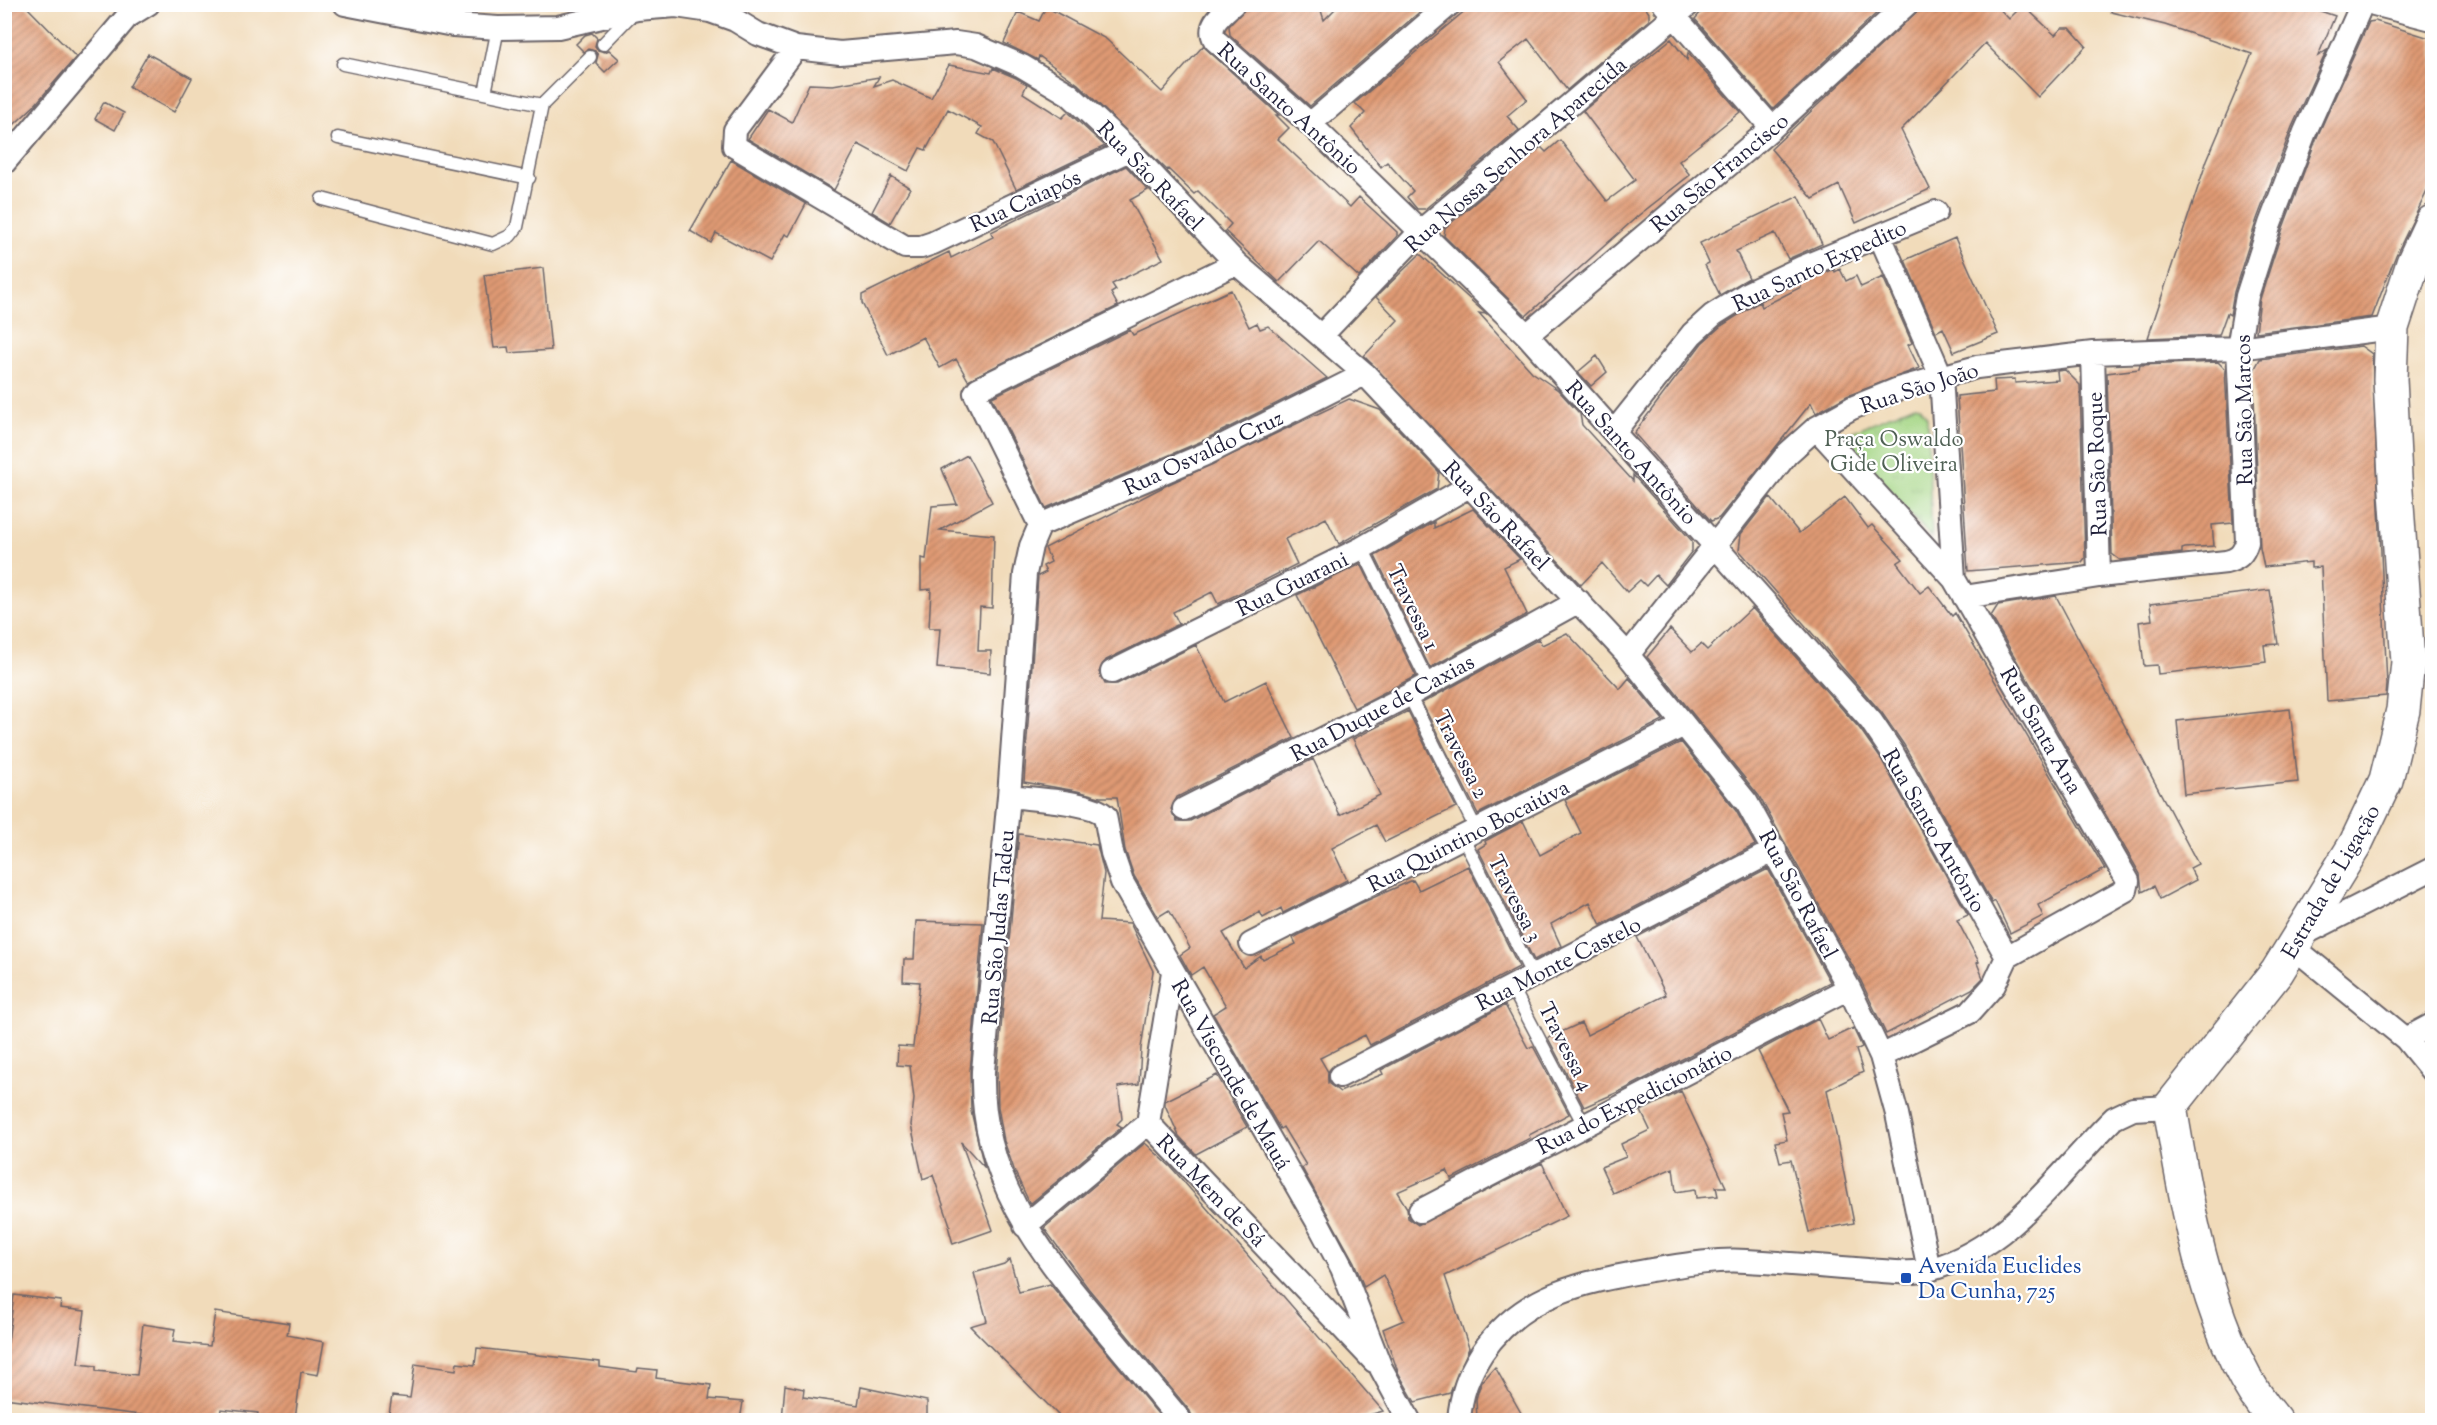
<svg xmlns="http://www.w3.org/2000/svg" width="2437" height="1425" font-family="'Sorts Mill Goudy',serif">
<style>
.grass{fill:url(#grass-tufts);stroke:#647c60;stroke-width:1.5}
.building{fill:url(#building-hatch)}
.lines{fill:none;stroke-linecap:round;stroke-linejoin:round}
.lane-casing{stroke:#6a6367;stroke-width:15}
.street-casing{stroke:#6a6367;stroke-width:26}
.secondary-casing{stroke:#6a6367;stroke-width:36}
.lane{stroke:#fff;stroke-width:12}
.street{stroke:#fff;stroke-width:22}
.secondary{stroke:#fff;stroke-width:33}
.transit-dot{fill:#1a4fb4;stroke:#fff;stroke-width:2}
.labels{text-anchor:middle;stroke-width:4.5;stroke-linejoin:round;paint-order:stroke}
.street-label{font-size:22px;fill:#22223b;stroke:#fff}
.park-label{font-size:22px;fill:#506155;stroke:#fff}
.transit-label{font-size:22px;fill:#164399;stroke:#fff;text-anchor:start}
</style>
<defs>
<pattern id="grass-tufts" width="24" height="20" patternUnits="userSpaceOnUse" patternTransform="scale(1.5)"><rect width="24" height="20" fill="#a5d685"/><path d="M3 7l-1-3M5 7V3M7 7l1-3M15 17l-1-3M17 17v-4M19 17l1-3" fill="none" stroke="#8eb774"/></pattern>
<pattern id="building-hatch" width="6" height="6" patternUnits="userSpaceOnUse" patternTransform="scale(1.5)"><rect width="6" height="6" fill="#df9a73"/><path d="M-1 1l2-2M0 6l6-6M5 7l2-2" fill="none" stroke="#b47d60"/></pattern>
</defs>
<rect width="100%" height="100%" fill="#fff"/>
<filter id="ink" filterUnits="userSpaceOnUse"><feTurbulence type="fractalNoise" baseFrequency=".0167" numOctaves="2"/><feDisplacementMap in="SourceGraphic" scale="12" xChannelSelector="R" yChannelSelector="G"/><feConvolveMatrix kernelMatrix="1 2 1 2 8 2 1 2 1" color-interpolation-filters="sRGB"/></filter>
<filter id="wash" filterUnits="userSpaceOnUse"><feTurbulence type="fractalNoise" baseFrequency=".008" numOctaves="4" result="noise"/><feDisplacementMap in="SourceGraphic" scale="24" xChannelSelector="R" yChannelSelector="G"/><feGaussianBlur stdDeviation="1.35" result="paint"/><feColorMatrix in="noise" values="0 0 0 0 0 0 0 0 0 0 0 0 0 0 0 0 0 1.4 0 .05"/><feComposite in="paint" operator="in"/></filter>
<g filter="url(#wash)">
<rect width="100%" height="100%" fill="#f1dbba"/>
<path class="grass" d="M1915,405L1920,406L1927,417L1932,538L1839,437Z"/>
<g id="blocks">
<path class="building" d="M4,4H24L76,57L34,106L4,134Z
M1250,4H1319L1324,20L1340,4H1418L1423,9L1310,106L1230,35L1229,26Z
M1473,4H1643L1649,13V20L1567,90L1528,39L1499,62L1527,99L1507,116L1519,130L1425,209H1417L1407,197L1413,191L1387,162L1381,167L1351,128L1365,113L1355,103Z
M1708,4H1876L1880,10L1773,109L1695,19Z
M1925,4H1995L2009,19L2023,5L2055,35L2062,28H2070L2086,46L2038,97L1985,43L1901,130L1930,189L1856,223L1839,185L1813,199L1771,149Z
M2112,4H2300L2335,16L2318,56L2327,50L2292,127L2257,219L2234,292L2230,315L2227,313L2219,335L2148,338L2207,160L2252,54L2165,25L2111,12Z
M1046,7L1106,39L1162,92L1203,46L1279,115H1276L1289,128L1278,139L1350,207L1359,197L1397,232V236L1359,277L1319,241L1279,282L1225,231L1231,224L1198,191L1194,194L1168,169L1167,170L1078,84L1039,56L1038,60L1004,43L1018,12L1039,21Z
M2375,21L2433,39V179L2396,255L2372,317L2256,332L2260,299L2283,228L2317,137L2369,22Z
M592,33L597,38L595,46L598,50L605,52L609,50L619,59L605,72L596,63L598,55L595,51L588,49L584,52L576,44L585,35Z
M1671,39L1687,60L1688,53L1740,112L1679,161L1690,175L1639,215L1526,316L1444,236L1445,228L1541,147L1546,152L1560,140L1607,201L1635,180L1583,111Z
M148,54L192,78L174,112L129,87Z
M949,65L991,73L993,68L1016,78L1027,84L1023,93L1062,118L1068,112L1105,146L1016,189L993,142L978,134L982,127L948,109L926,150L920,148L908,171L858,144L834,190L748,139L768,109L792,122L809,84L833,85L879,77L874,86L892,80L931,98Z
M104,102L124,113L115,130L95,119Z
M731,160L806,204L789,236L785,234L770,262L716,233L711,243L690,231Z
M1126,166L1148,190L1130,200L1163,259L1112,284L1116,290L1111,293L1118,306L968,380L956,359L940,368L923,337L888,355L862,303V295L949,252L951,258L993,237L991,232Z
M891,176L910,188L890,223L872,212Z
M1799,196L1822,244L1788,259L1775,233L1736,251L1749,278L1720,295L1705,265L1709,263L1700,243Z
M1955,238L1998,334L1954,352L1943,328L1936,332L1905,260Z
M1420,254L1486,314L1479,313L1532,372L1558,390L1580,414L1582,425L1633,481V475L1692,541V551L1666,585L1656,575L1646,586L1640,580L1627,592L1602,563L1581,585L1364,356L1398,320L1376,297Z
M543,268L551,350L509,353L508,347L494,348L484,275Z
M1834,269L1835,272L1840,269L1846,281L1856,276L1861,287L1883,277L1912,343L1908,345L1919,368L1847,396L1816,413L1811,403L1719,518L1711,521L1634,433L1702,343L1721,326L1754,305L1760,302L1762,307L1801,287L1800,284Z
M1231,290L1249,327L1257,323L1260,329L1268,326L1327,378L1202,441L1046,508L992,397L1130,330L1133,335Z
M2361,346L2372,354L2387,685L2386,696L2327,701L2321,567L2311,568V562L2264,567L2260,548L2253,372L2260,359Z
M1597,356L1607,372L1591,386L1578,372Z
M2218,362L2225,369L2233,523L2212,525L2214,546L2185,548L2182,549V553L2120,560L2112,554L2107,373L2139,369L2140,365Z
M2065,370L2080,385L2085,558L2082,562L1968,571L1957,396L1995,392L1994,380L2015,379V383L2058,380L2057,371Z
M1349,399L1380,410L1439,472L1437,489L1339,544L1326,518L1285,539L1297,564L1218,604L1212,592L1173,612L1179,624L1106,660L1099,672L1105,684H1117L1196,645L1224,702L1266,681L1294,738L1177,797L1171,809L1177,821H1190L1313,759L1340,815L1380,795L1353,739L1408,711L1456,807L1385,842L1376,825L1332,848L1347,880L1283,913L1281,908L1263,918L1260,912L1223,933L1244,968L1261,956L1263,960L1296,944L1293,938L1359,904L1413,880L1419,890L1468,866L1519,967L1370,1045L1365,1035L1320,1058L1328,1072V1083L1340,1092L1383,1074L1381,1070L1505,1005L1528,1048L1533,1046L1569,1114L1529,1135L1530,1138L1451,1179L1447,1170L1397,1192L1407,1208L1408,1218L1418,1225L1542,1163L1567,1216L1445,1276L1469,1348L1450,1393L1415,1402L1398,1372L1383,1329L1404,1320L1383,1275L1364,1287L1354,1262L1302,1168L1306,1165L1283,1127L1280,1129L1213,1014L1226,1006L1203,967L1191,975L1180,955L1190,948L1169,910L1158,917L1134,876L1125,850L1117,797H1100L1077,791L1024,782L1038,576L1046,572L1043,566L1051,562L1045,548L1167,485Z
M967,455L992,502L940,530L994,535L992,608L980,607L978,651H991L990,673L937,668L940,628H929L931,589L921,590V558L926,559L932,506L957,504L942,469Z
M1770,497L1799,533L1845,497L1868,528L1872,525L1903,559L1897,563L1920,593L1929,586L1952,616L1955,613L2105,869L2038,905L2043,916L2010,933L1995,901L1992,903L1904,745L1882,713L1739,550L1741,534Z
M1473,509L1520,559L1504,567L1527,614L1430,668L1375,556L1434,522V528Z
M1361,564L1416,676L1354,708L1297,595Z
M2270,590L2278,644L2264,645L2266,662L2158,674L2157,665L2144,666L2139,622L2152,620L2150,604Z
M2056,596L2198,864L2190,868L2196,880L2160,899L2154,886L2142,892L2140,874L1991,616L1998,605Z
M1752,608L1860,729L1881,759L1968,915L1957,920L1979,962L1977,963L1983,978L1972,989L1886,1034L1861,981L1759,796L1647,657L1670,629L1692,652L1701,644L1707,650Z
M1567,633L1620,689L1629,678L1663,720L1478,814L1422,703L1539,639L1542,645Z
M2290,709L2298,782L2184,794L2177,721Z
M1681,742L1736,811L1755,845L1601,925L1590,902L1551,924L1561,946L1534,960L1478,849L1486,844L1485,841L1523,821L1540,855L1581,833L1565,800Z
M1019,834L1097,845L1104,873L1099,921L1130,923L1153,971L1141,1048L1139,1084L1118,1087L1122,1119L1117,1124L1122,1127L1030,1204L1015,1172L1004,1141L998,1107L997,1071Z
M1768,869L1830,982L1625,1089L1584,1107L1548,1038L1581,1023L1587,1035L1666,995L1637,937Z
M916,921L983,923L970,1072L971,1111L984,1167L961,1142L993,1230L953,1244L948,1226L950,1225L933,1175L923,1179L911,1125L914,1099L910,1066L897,1065L898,1046L913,1047L920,982L903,981L904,959H914Z
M1818,1019L1828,1040L1853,1028L1862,1047L1856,1050L1863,1072L1827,1090L1854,1223L1809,1232L1791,1160L1780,1162L1775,1142L1787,1140L1781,1112L1788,1111L1758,1051Z
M1217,1075L1247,1127L1196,1154L1179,1136L1165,1105V1101Z
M1681,1091L1726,1187H1716L1718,1196L1696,1198L1695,1189L1676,1192L1673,1168L1613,1193L1601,1167L1626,1157L1621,1144L1650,1130L1641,1111Z
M1145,1143L1171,1167L1383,1411L1352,1420H1193L1190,1411L1088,1288L1044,1228Z
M1010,1259L1019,1292L1050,1284L1163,1420H1063L970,1326L987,1321L974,1273L1004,1264Z
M14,1295L61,1301L60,1308L85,1311L78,1364L96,1366V1371L137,1375L143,1324L175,1329L173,1342L210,1346L215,1312L289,1323L287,1335L324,1342L318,1375L301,1372L295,1420H257L258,1413L221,1409L219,1420H181L4,1398V1341L8,1342Z
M477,1348L600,1362V1367L637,1372L638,1368L657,1370L656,1378L711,1385L709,1399L743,1402L740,1420H388L392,1396L410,1398L415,1364L456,1370L457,1363L475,1365Z
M1495,1367L1525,1420H1477L1476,1399L1479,1389L1482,1382Z
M785,1385L804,1389L803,1397L858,1405L861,1387L927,1401V1420H804L800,1417V1420H782Z"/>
</g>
</g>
<g filter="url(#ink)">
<use href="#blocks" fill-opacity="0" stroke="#6a6367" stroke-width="1.5"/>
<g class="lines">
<g class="lane-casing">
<path id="lane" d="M603,44L632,14
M343,64L542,105
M485,93L498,28
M338,138L529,178
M322,199L493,244L510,236L517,227L542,105L590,57
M1362,548L1429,684
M1409,695L1477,831
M1463,838L1533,976
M1512,987L1584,1125"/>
</g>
<g class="street-casing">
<path id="street" d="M345,4L453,25L498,28L558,27L637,9L676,6L710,11L735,20L758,34L796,48L840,53L956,43L976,46L1022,66L1069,94L1129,150L1236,263L1365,374L1628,655L1747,803L1849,988L1881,1056L1897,1114L1929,1270
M1233,4C1222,14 1206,25 1215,40L1310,124L1527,335L1871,721L1892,752L2007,957
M1664,4L1772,128
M2374,4L2432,19
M796,48L735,130L734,146L905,247H921L933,243L1129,150
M1310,124L1450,4
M4,163L127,17L148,4
M1880,236L1941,376L1954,579
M1527,335L1772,128L1907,4
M1321,336L1422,230L1689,4
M2093,353L2099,576
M1816,428L1954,579L2128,881L2126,890L2007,957L1994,985L1970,1012L1881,1056
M1614,432L1692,334L1713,315L1748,293L1801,268L1936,212
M1040,525L1208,453L1365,374
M1964,597L2099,576L2226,562C2238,559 2243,555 2247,542L2238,348L2247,296L2270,224L2305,132L2362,4
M1628,655L1787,454L1816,428L1852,408L1901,388L1977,367L2093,353L2238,348L2392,328
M1112,672L1362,548L1469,486
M1009,796C1030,799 1093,801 1105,816L1112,853L1122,882L1317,1221L1342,1268L1381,1368L1409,1420
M1184,809L1409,695L1579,601
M2300,936L2432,869
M1251,944L1684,725
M2292,946L2406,1039
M1173,972L1148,1123L1374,1361
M2432,1025L2406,1039L2432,1071
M1340,1076L1775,850
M1420,1211L1849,988
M1025,1226L1148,1123
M1180,1420C1154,1389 1128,1357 1101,1325C1037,1249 980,1176 983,1071L1009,796L1025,574L1031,546L1040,525L975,393L978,389L1236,263
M1459,1420C1461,1394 1468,1375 1482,1353C1522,1293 1585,1282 1651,1270C1682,1265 1715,1259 1746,1261C1787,1263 1828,1267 1868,1270C1888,1271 1912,1275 1932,1269C2012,1246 2057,1174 2114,1118L2133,1109L2170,1107"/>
</g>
<g class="secondary-casing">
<path id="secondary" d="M2275,1420C2210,1348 2186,1202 2170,1107L2277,972L2355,845L2386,780L2403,710L2408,662L2395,477L2390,379L2392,328L2413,263L2432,222"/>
</g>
<use href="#lane" class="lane"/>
<use href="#street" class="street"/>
<use href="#secondary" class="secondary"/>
</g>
</g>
<rect class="transit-dot" x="1900" y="1272" width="12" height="12" rx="3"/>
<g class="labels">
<g class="street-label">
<text transform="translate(1290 108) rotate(42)" y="8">Rua Santo Antônio</text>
<text transform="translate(1515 154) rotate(-41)" y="8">Rua Nossa Senhora Aparecida</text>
<text transform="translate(1719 172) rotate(-40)" y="8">Rua São Francisco</text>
<text transform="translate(1151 175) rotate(46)" y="8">Rua São Rafael</text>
<text transform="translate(1025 200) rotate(-25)" y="8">Rua Caiapós</text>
<text transform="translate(1819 265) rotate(-25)" y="8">Rua Santo Expedito</text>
<text transform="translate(1919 387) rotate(-18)" y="8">Rua São João</text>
<text transform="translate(2243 410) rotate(-91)" y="8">Rua São Marcos</text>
<text transform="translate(1203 452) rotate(-25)" y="8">Rua Osvaldo Cruz</text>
<text transform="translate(1632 452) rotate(48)" y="8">Rua Santo Antônio</text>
<text transform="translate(2096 464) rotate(-92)" y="8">Rua São Roque</text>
<text transform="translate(1497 515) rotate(46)" y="8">Rua São Rafael</text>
<text transform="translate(1292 583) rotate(-26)" y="8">Rua Guarani</text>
<text transform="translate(1414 607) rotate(64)" y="8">Travessa 1</text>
<text transform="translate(1382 707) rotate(-28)" y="8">Rua Duque de Caxias</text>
<text transform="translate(2042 730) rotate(60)" y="8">Rua Santa Ana</text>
<text transform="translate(1462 754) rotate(63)" y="8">Travessa 2</text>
<text transform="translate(1935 830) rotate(60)" y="8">Rua Santo Antônio</text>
<text transform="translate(1468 835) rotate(-27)" y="8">Rua Quintino Bocaiúva</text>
<text transform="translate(2330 881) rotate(-60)" y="8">Estrada de Ligação</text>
<text transform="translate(1799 894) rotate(62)" y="8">Rua São Rafael</text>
<text transform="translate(1516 898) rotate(63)" y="8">Travessa 3</text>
<text transform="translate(997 927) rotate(-85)" y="8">Rua São Judas Tadeu</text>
<text transform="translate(1558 963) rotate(-27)" y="8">Rua Monte Castelo</text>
<text transform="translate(1567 1046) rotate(63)" y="8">Travessa 4</text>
<text transform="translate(1232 1074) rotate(60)" y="8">Rua Visconde de Mauá</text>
<text transform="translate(1634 1099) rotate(-27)" y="8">Rua do Expedicionário</text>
<text transform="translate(1212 1190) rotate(46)" y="8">Rua Mem de Sá</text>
</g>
<g class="park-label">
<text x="1894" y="446">Praça Oswaldo<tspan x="1894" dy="25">Gide Oliveira</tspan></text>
</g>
<g class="transit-label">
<text x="1918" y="1273">Avenida Euclides<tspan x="1918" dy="25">Da Cunha, 725</tspan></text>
</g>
</g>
<rect width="2437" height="1425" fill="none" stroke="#fff" stroke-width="24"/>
</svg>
